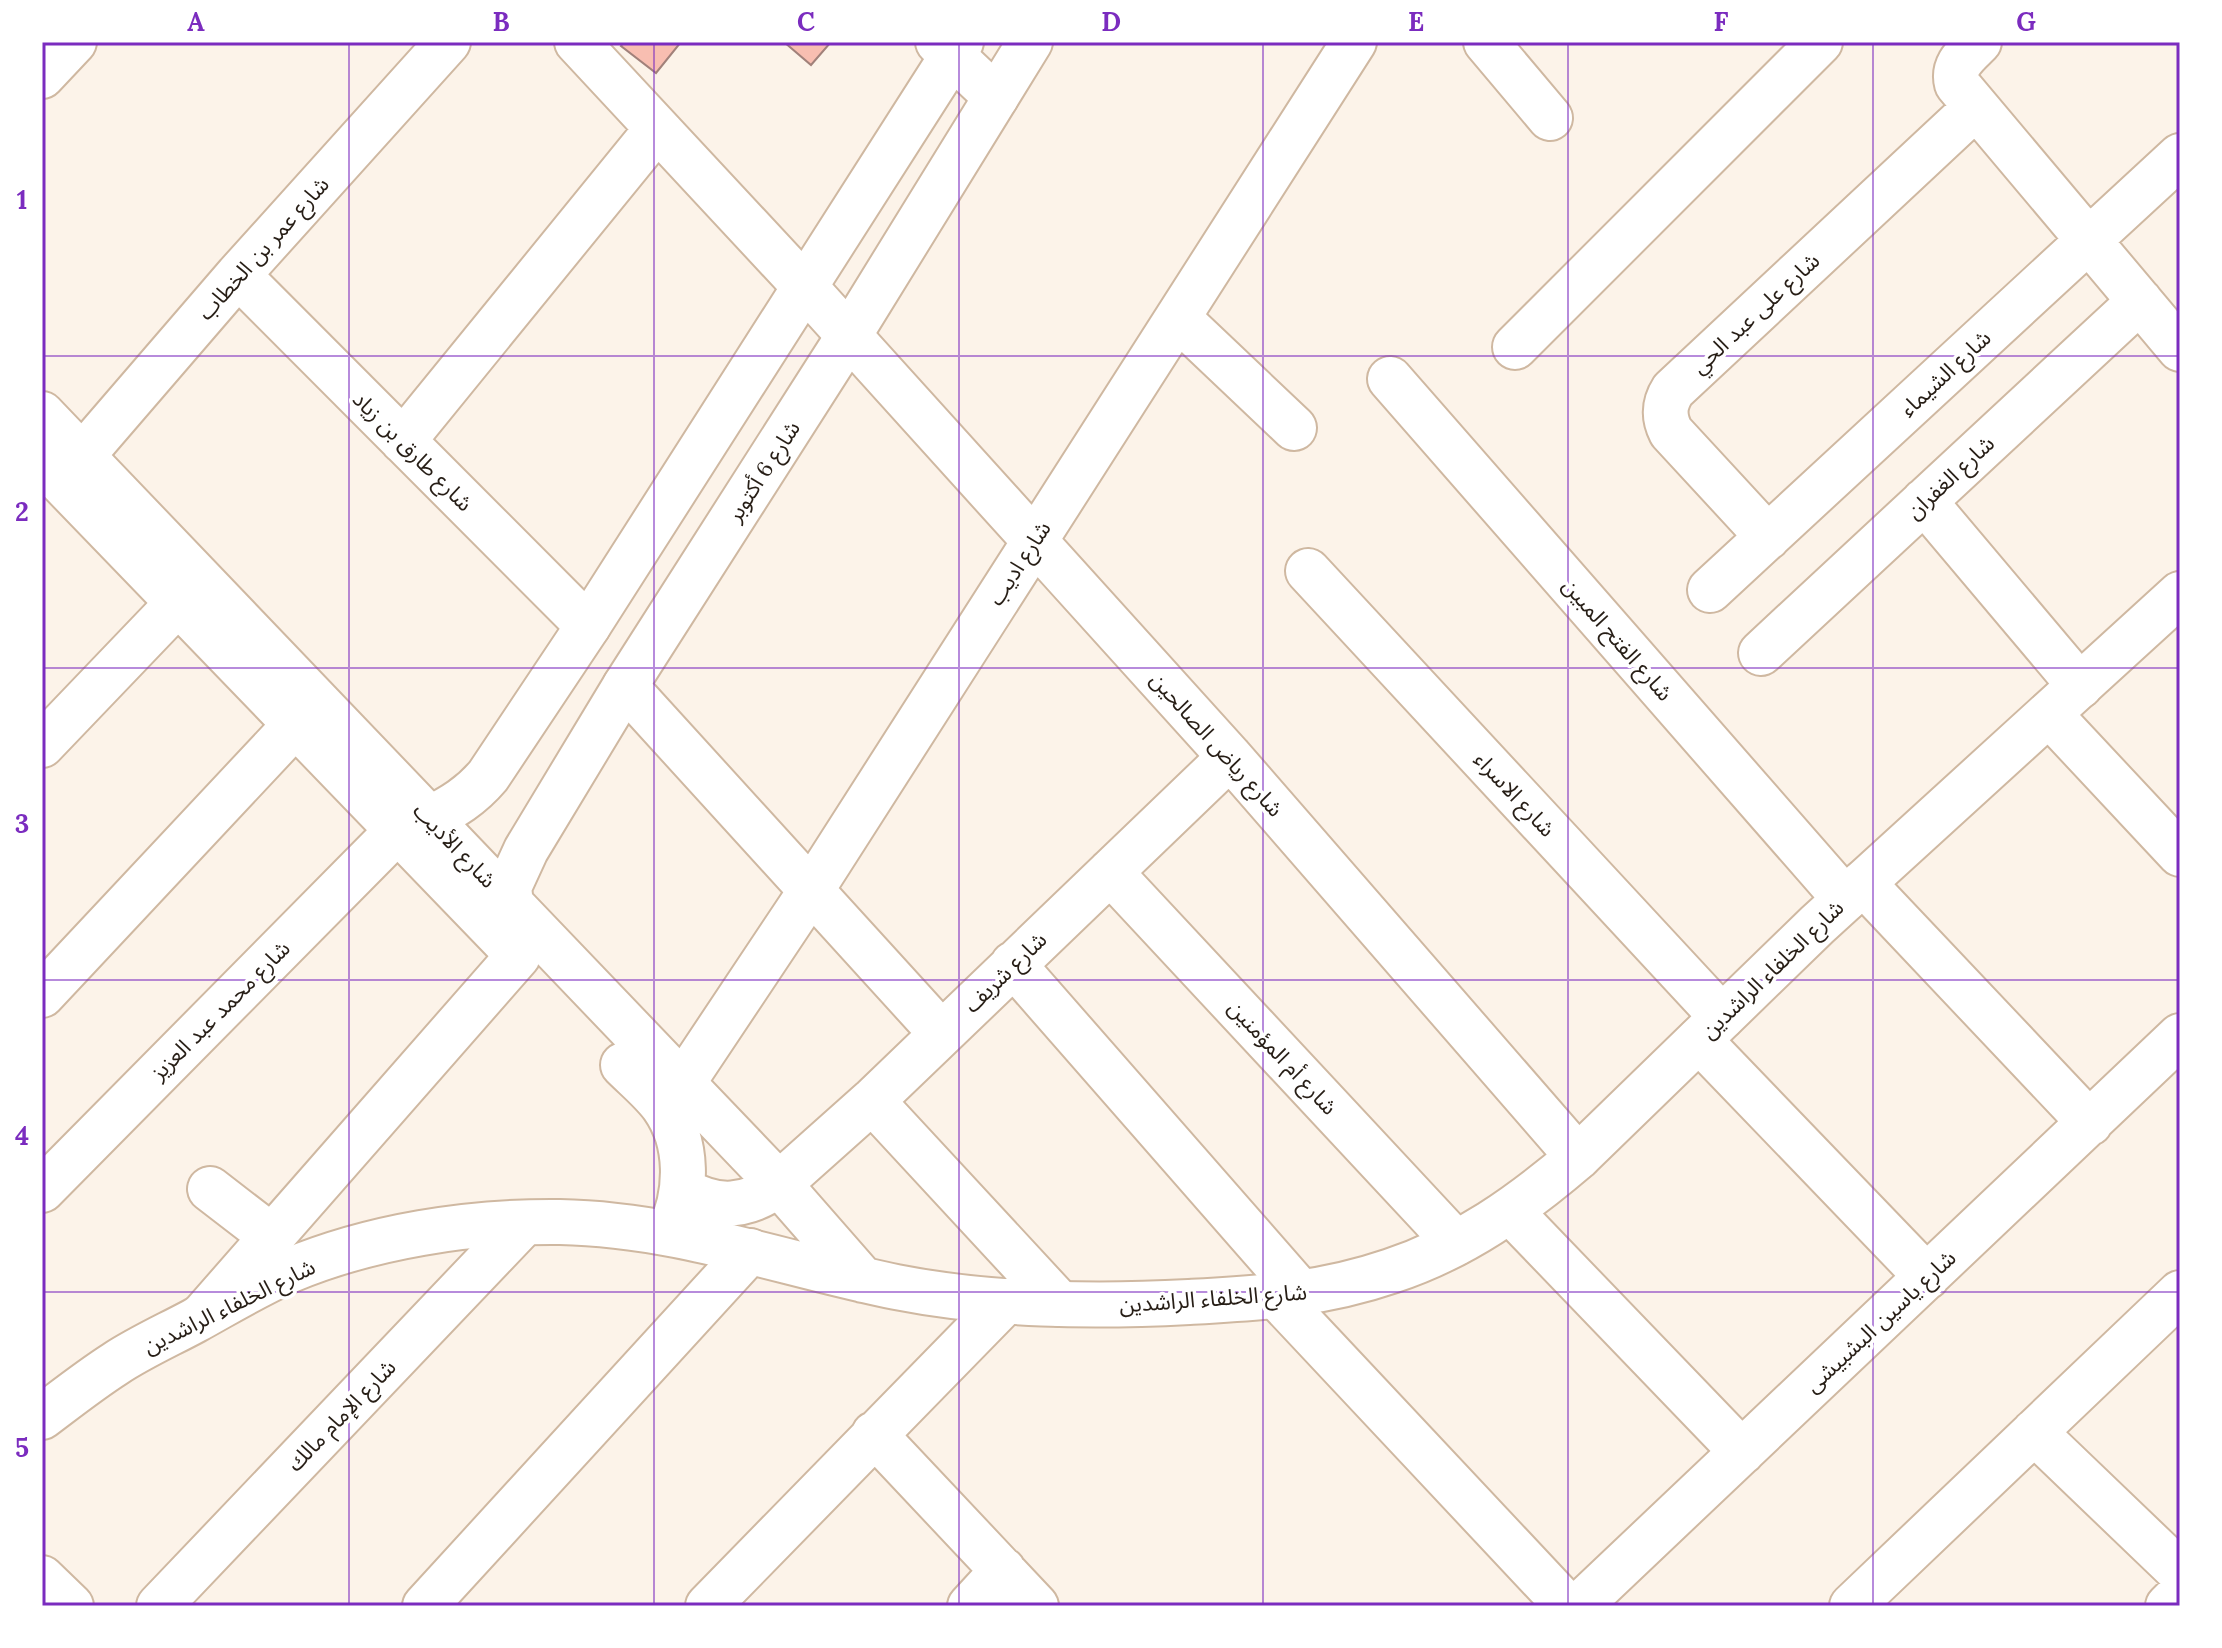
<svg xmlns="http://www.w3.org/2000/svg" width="2222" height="1648" font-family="Lora,'Noto Sans Arabic',serif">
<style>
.building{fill:#f8beb1;stroke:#a1817a;stroke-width:2}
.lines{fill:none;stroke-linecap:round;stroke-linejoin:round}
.street-casing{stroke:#cfb8a1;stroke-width:48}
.secondary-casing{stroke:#cfb8a1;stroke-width:48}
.street{stroke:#fff;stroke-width:44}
.secondary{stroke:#fff;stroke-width:44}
.grid{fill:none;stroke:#7b2cbf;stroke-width:2;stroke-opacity:0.55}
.labels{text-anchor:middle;stroke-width:7;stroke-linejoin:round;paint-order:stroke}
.street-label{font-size:22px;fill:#271e16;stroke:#fff}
.neatline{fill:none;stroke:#7b2cbf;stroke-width:3}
.grid-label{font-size:26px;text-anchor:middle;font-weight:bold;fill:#7b2cbf}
</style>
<rect width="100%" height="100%" fill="#fcf3e9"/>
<path class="building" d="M624,42H681L656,73L621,46Z
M784,42H831L811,65Z"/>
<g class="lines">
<g class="street-casing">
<path id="street" d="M577,42L805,287L1230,757L1578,1157
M938,42L996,97
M1486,42L1550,118
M1979,42C1966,55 1952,65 1957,84L2180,349
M42,76L74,42
M238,275L588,626
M1178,318L1294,428
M1515,347L1820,42
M1390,379L1845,899
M403,441L657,129
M82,456L238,275L448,42
M1924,501L2080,686
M1768,537L1671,432C1663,416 1664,404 1673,390L1975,108
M1308,571L1722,1017
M1710,590L2180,156
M1761,653L2140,301
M625,686L941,1033
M2049,714L2180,854
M42,745L178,603
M1110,872L1456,1243
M1863,883L2090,1123
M1013,964L1302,1294
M42,995L295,725
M1699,1040L1927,1277
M682,1084L812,889L1354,42
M872,1101L1060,1304
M779,1184L872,1101L1230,757
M210,1189L271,1236
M42,1190L397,831
M1510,1211L1742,1452
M1277,1297L1567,1606
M204,1314L518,956
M2034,1432L2180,1572
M874,1434L1036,1606
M42,1578L71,1606
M159,1606L524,1223
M425,1606L750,1251
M708,1606L1006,1301
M970,1606L1003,1570
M1579,1606L2180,1036
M1852,1606L2180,1293
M2168,1606L2180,1594"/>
</g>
<g class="secondary-casing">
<path id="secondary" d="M42,414L779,1184L863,1280
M42,462L515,952
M429,819C453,807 471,796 488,776L588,626L961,42
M511,904L509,887L526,850L625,686L848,337L1030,42
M623,1065C636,1078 652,1091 663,1106C689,1143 688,1193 669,1232
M683,1190C717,1210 747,1208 779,1184
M42,1417C66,1399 90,1380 115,1364C139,1348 168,1335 194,1321C225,1304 256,1285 288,1271C372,1236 469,1221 560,1222C676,1224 783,1264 896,1287C992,1306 1092,1307 1189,1302C1261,1298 1321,1295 1391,1271C1462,1248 1522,1205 1578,1157L1817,925L2180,594"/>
</g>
<use href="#street" class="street"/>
<use href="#secondary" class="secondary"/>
</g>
<path class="grid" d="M349,42V1606M654,42V1606M959,42V1606M1263,42V1606M1568,42V1606M1873,42V1606M42,356H2180M42,668H2180M42,980H2180M42,1292H2180"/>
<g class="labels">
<g class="street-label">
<text transform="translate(263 248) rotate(-48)" y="8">شارع عمر بن الخطاب</text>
<text transform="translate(1755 313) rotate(-43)" y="8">شارع على عبد الحي</text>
<text transform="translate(1945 373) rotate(-43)" y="8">شارع الشيماء</text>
<text transform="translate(413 451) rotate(45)" y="8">شارع طارق بن زياد</text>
<text transform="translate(763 471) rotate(-57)" y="8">شارع 6 أكتوبر</text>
<text transform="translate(1950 477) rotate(-43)" y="8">شارع الغفران</text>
<text transform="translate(1019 563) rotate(-57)" y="8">شارع اديب</text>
<text transform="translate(1618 639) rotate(49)" y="8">شارع الفتح المبين</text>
<text transform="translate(1217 744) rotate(48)" y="8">شارع رياض الصالحين</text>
<text transform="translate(1515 794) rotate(47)" y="8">شارع الاسراء</text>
<text transform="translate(455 845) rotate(46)" y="8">شارع الأديب</text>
<text transform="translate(1772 969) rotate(-44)" y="8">شارع الخلفاء الراشدين</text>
<text transform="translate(1005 972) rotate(-44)" y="8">شارع شريف</text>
<text transform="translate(220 1010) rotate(-45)" y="8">شارع محمد عبد العزيز</text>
<text transform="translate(1283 1057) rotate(47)" y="8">شارع أم المؤمنين</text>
<text transform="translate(1213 1298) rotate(-4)" y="8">شارع الخلفاء الراشدين</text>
<text transform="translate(229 1306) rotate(-26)" y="8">شارع الخلفاء الراشدين</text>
<text transform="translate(1880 1321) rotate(-43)" y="8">شارع ياسين البشبيشى</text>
<text transform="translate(341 1415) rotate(-46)" y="8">شارع الإمام مالك</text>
</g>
</g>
<rect width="2222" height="1648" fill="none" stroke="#ffffff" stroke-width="88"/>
<rect x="44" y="44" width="2134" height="1560" class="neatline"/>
<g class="grid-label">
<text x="196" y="31">A</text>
<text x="501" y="31">B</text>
<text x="806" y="31">C</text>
<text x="1111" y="31">D</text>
<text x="1416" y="31">E</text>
<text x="1721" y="31">F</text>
<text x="2026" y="31">G</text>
<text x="22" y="209">1</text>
<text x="22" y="521">2</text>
<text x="22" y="833">3</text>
<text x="22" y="1145">4</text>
<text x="22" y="1457">5</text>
</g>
</svg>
